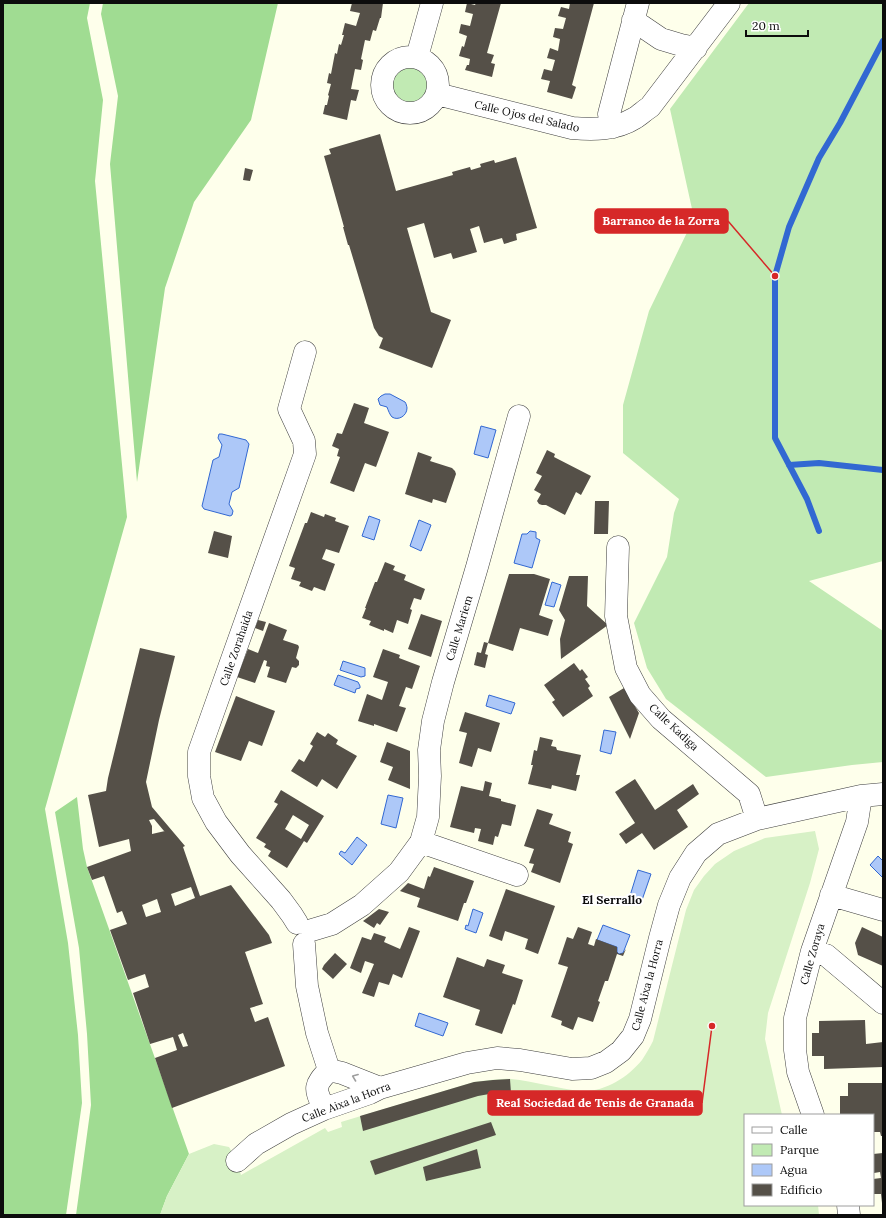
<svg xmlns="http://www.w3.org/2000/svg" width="886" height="1218" font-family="Lora,serif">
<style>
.green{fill:#c1eab3}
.forest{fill:#a0dc92}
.pitch{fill:#d7f1c6}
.water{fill:#adc8f8;stroke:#3268d2}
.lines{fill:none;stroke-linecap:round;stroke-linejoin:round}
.stream{stroke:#3268d2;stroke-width:6}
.building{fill:#555048;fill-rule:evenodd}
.minor-casing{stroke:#3f3f3f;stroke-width:23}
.minor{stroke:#fff;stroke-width:22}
.oneway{stroke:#9e9e9e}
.labels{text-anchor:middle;stroke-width:4;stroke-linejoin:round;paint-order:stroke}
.street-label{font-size:11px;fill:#0c0c0c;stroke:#fff}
.neighbourhood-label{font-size:12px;font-weight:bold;fill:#0c0c0c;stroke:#fff}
.leader{fill:none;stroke:#d62828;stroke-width:1.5}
.callout-dot{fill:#d62828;stroke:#fff;stroke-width:1.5}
.callout{fill:#d62828;stroke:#d62828;stroke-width:1.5}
.callout-label{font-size:12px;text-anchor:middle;font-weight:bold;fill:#fff}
</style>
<rect width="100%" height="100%" fill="#feffeb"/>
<path class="green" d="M749,3H883V561L809,581L883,631V762L852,765L766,777L666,699L647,668L634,623L667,557L674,513L679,499L623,453V405L649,311L694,218L670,109Z
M391 85a19 19 0 1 1 38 0a19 19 0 1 1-38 0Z"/>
<path class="forest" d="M3,3H90L87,18L103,100L95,181L127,517L45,809L68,943L78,1035L82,1103L66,1215H3Z
M103,3H278L251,120L194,202L165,288L137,482L110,164L118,96L101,14Z
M77,797L83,849L87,867L189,1154L167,1196L160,1215H76L91,1105L87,1034L79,948L55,812Z"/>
<path class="pitch" d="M815,831L819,849L810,883L768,1013L765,1039L782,1115H745V1205H818L819,1215H160L167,1196L189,1154L214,1144L229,1147L237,1161L241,1175L325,1128L328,1132L342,1127L341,1122L474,1082C486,1081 499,1078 511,1079C534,1081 558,1089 581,1091C605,1092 627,1078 642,1060C646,1054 650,1047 653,1041L686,910L694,890L704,876L715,864L734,851L765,838Z"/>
<path class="water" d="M385,394H390L405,402C406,403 407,407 407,408C407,416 398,421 392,417C390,415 388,410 387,407L380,405L378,399L381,396Z
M481,426L496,430L488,458L474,454Z
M219,434H222L246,440L249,444L239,488L232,492L229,504L233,511L232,515L230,516L204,509L202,506L213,460L219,457L222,445L218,438Z
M369,516L380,520L374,540L362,536Z
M419,520L431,525L421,551L410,546Z
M530,531L536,532V538L540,540L532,568L514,563L522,534H527Z
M552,582L561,585L554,607L545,605Z
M343,661L365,668V676L361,677L340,670Z
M338,675L358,682L360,686V688L356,689L355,693L334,685Z
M489,695L515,703L511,714L486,706Z
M604,730L616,732L611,754L600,751Z
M388,795L403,798L396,828L381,824Z
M357,837L367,845L352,865L339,854L341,851L345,853Z
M878,856L883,861V878L870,865Z
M638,870L651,874L641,903L629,899Z
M473,909L483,913L476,933L465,929L466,925L468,926Z
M603,925L630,935L623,953L619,954L617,952V947L597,940Z
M419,1013L448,1023L443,1036L415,1026Z"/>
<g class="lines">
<path class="stream" d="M789,465L819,463L883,470
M819,531L807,499L775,438V276L789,227L819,158L840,123L883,41"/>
</g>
<path class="building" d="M352,3H383L381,18H380L376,31L373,30L370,41L365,40L361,59L363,60L361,70L355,69L351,89L359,90L356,101L351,100L347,120L323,114L325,105H327L329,96L328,95L331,84L327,83L329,73L331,74L335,53L337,54L339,44L341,45L344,35H342L345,23L356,26L360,13L350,11Z
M467,3L475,5L476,3H501L487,53L494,55L491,63L495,64L492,77L465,70L467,65H469L470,59L459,56L462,46L464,47L467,36L459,33L461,24L470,26L473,14L465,12Z
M570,3H594L572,85L576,87L572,99L547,92L550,81L541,79L544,69L552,71L555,60L547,58L550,48L558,51L560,39L553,37L555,28L563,29L566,18L558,16L561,7L569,9Z
M380,134L396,191L453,175L452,172L470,167L471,170L481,167L480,164L494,160L495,163L516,157L537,228L516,234L517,240L504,244L502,238L484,243L479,226L470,229L477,252L453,259L451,253L434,258L424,223L407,228L431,312L451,320L432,368L379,348L383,338L379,336L374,328L349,245H348L343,227H344L324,156L331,154L329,149Z
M245,168L253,170L250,181L243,180Z
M354,403L369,408L364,423L389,432L376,467L365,463L354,492L330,483L340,457L337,456L339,449L332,446L337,433L342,434Z
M547,450L555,454L554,457L591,476L581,495L576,492L565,515L546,505H542L539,504L537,501L541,494L534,490L542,476L536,473Z
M418,452L432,457L430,461L452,468L455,471L456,474L446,503L433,499L432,503L405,494Z
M595,501H609L608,534H594Z
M311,512L324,517L325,514L336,518L335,521L349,526L339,553L326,549L322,559L335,564L325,591L314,587L312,591L299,586L301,582L291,579L295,568L289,566L305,523H307Z
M214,531L232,536L228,558L208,553Z
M385,562L395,566L393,570L406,575L404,580L425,589L421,600L414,598L410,609L412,610L408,624L397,620L393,633L384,629V631L369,625L371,621L362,618L366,608H365L375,582H377Z
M509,574H534L550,579L539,615L553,620L548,636L520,628L513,651L488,643Z
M569,576H588L587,606L608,625L561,659L560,639L565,620L559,610Z
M421,614L442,621L431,657L408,649Z
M258,620L266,622L263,631L255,628Z
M269,623L287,630L283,640L298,645L299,647L296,658L299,661V665L296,668L292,667L286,683L267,677L270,667L266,666L267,661L264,660L255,683L237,677L248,649L258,653Z
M484,642L488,643L485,654L488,655L485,668L474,665L477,652L481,653Z
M140,648L175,656L159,720L146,782L152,807L185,846L183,847L200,896L231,885L269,935L272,943L245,952L263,1004L250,1008L255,1022L268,1017L285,1066L172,1108L155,1058L177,1050L173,1037L150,1044L133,993L149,987L145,974L128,980L110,930L127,924L122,911L117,913L104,876L92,880L87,867L131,851L129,839L99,847L88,795L106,791L108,778ZM154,819L164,831H165L152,834V826L149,820ZM191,887L195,898L175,906L171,894ZM157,899L161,912L146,917L142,905ZM183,1033L188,1046L183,1047L178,1035Z
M383,649L400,655L399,658L420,666L412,689L406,687L399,706L406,708L397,732L374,724V726L358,721L367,694L382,700L388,682L373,677Z
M574,663L580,671L582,669L588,677L585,679L590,686L588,688L593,696L563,717L552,702L555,700L544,685Z
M624,688L639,713L630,739L609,697Z
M236,696L275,711L262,746L249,741L241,761L215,752Z
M465,712L500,723L491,752L478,748L472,767L459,763L467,733L459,731Z
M317,732L325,737L328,733L338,740L336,744L357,756L337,789L322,779L317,787L291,771L299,759L304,762L313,746L310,744Z
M540,737L553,740L551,746L556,747L557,750L581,755L576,775H580L576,791L552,785L551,789L528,784L533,765H531L534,750L537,751Z
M387,742L410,751V789L388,780L393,767L380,762Z
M635,779L655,810L693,784L699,794L677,810L688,827L654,850L642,833L626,844L619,834L635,823L615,792Z
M485,781L492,783L489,796L501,799V801L516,805L511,826L502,824L498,837L495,836L493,845L478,841L481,829L475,828L474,833L450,827L461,786L483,791Z
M281,790L324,816L307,843L304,841L287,868L268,856L271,851L264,847L266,844L256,838L278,804L274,802ZM293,815L309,825L301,839L285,829Z
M537,809L553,814L549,824L571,832L568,842L573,844L560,883L531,872L534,864L529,863L534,849L524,846Z
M434,867L474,881L466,903H464L458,921L417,907L420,898L400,891L408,883L424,889L428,876L430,877Z
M506,889L555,906L538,954L525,949L528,939L505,931L502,941L489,936Z
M379,909L389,912L380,925L377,923L374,928L363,921Z
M409,927L420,931L402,978L393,974L389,985L379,982L374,997L362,993L374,964L365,961L361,973L350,968L362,937L371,940L374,933L386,937L384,942L400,949Z
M578,927L592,932L588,944L594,946L596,939L617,947V952L619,954L623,953L626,949L623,956L617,954L608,981H605L598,1001L600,1002L593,1022L578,1017L573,1030L561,1025L562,1021L551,1017L568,967L558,964L567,937L573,939Z
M862,927L883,937V966L858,955L855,943Z
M335,953L347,964L333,979L322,969L324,965Z
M457,957L484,967L487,959L505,965L502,973L523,980L515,1005L513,1004L502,1034L475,1025L480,1010L443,997Z
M865,1020L866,1044L883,1042V1067L824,1069V1056H812V1033H819V1021Z
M510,1079L511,1093H495L478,1096L363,1131L360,1116L474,1082L493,1080Z
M848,1083H883V1136H881L880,1132H873V1115H840V1096H848Z
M491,1122L496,1135L375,1175L370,1161Z
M477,1149L481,1168L426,1181L423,1167Z
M883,1153V1203H882L881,1194H873V1179L881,1178L880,1172L874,1173L873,1154Z"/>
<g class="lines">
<g class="minor-casing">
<path id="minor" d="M633,20L661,39L681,45L696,48
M417,57L432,3
M382 85a28 28 0 1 1 56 0a28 28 0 1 1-56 0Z
M437,94L572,128C593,130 616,130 635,118C640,115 645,110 650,107L729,3
M613,127L609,114L638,3
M618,547L616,616L626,668L640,695L661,719L749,794L757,819
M421,842L517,875
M831,895L883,910
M297,923L292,915L281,900L240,854L216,822L203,798L199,776V752L305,454L304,441L289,409L305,352
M312,930L332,924L362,905L399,872L421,842L428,817L430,776L429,750L433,721L443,682L477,567L519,416
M304,944L307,986L317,1033L329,1070
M812,951L826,955L883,1003
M329,1070L342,1073L380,1088
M324,1109C315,1088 313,1087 329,1070
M813,1115L798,1072L795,1050V1018L812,951L857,822L861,796
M237,1161L256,1144L291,1124L324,1109L370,1093L380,1088L467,1063L497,1058L520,1060L572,1069L591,1068L606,1062L621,1051L633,1036L640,1019L660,938L669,905L680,878L696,853L718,834L757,819L861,796L883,794
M848,1205L849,1215"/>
</g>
<use href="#minor" class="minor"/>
</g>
<defs><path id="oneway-chevron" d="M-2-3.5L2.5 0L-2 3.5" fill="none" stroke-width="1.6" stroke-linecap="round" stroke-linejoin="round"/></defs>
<use class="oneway" href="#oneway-chevron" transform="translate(355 1077) rotate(-159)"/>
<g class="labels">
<g class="street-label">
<text transform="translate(527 116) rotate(13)" y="4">Calle Ojos del Salado</text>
<text transform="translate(459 628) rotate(-73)" y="4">Calle Mariem</text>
<text transform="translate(236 648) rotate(-71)" y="4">Calle Zorahaida</text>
<text transform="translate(674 727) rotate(43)" y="4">Calle Kadiga</text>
<text transform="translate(812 954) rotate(-74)" y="4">Calle Zoraya</text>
<text transform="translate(647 985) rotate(-75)" y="4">Calle Aixa la Horra</text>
<text transform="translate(346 1102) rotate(-21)" y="4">Calle Aixa la Horra</text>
</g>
<g class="neighbourhood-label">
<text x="612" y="904">El Serrallo</text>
</g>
</g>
<path class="leader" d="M775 276L728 221M712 1026L702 1103"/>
<g class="callout-dot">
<circle cx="775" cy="276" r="4"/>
<circle cx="712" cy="1026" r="4"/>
</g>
<g class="callout">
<rect x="595" y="209" width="133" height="24" rx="4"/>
<rect x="488" y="1091" width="214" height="24" rx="4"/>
</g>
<g class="callout-label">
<text x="661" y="225">Barranco de la Zorra</text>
<text x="595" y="1107">Real Sociedad de Tenis de Granada</text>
</g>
<rect width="886" height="1218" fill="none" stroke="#0c0c0c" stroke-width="8"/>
<rect x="744" y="1114" width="130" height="92" fill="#ffffff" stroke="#9e9e9e"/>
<rect x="752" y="1127" width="20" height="6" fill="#ffffff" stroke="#9e9e9e"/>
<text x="780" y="1134" font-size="12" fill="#0c0c0c">Calle</text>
<rect x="752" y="1144" width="20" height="12" fill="#c1eab3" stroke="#9e9e9e"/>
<text x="780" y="1154" font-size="12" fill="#0c0c0c">Parque</text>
<rect x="752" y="1164" width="20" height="12" fill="#adc8f8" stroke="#9e9e9e"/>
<text x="780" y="1174" font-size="12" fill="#0c0c0c">Agua</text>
<rect x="752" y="1184" width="20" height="12" fill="#555048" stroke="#9e9e9e"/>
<text x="780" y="1194" font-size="12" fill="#0c0c0c">Edificio</text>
<path d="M746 30v6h62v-6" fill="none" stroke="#0c0c0c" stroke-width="2"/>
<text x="752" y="30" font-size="12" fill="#0c0c0c" stroke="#ffffff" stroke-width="3" paint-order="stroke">20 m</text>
</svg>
